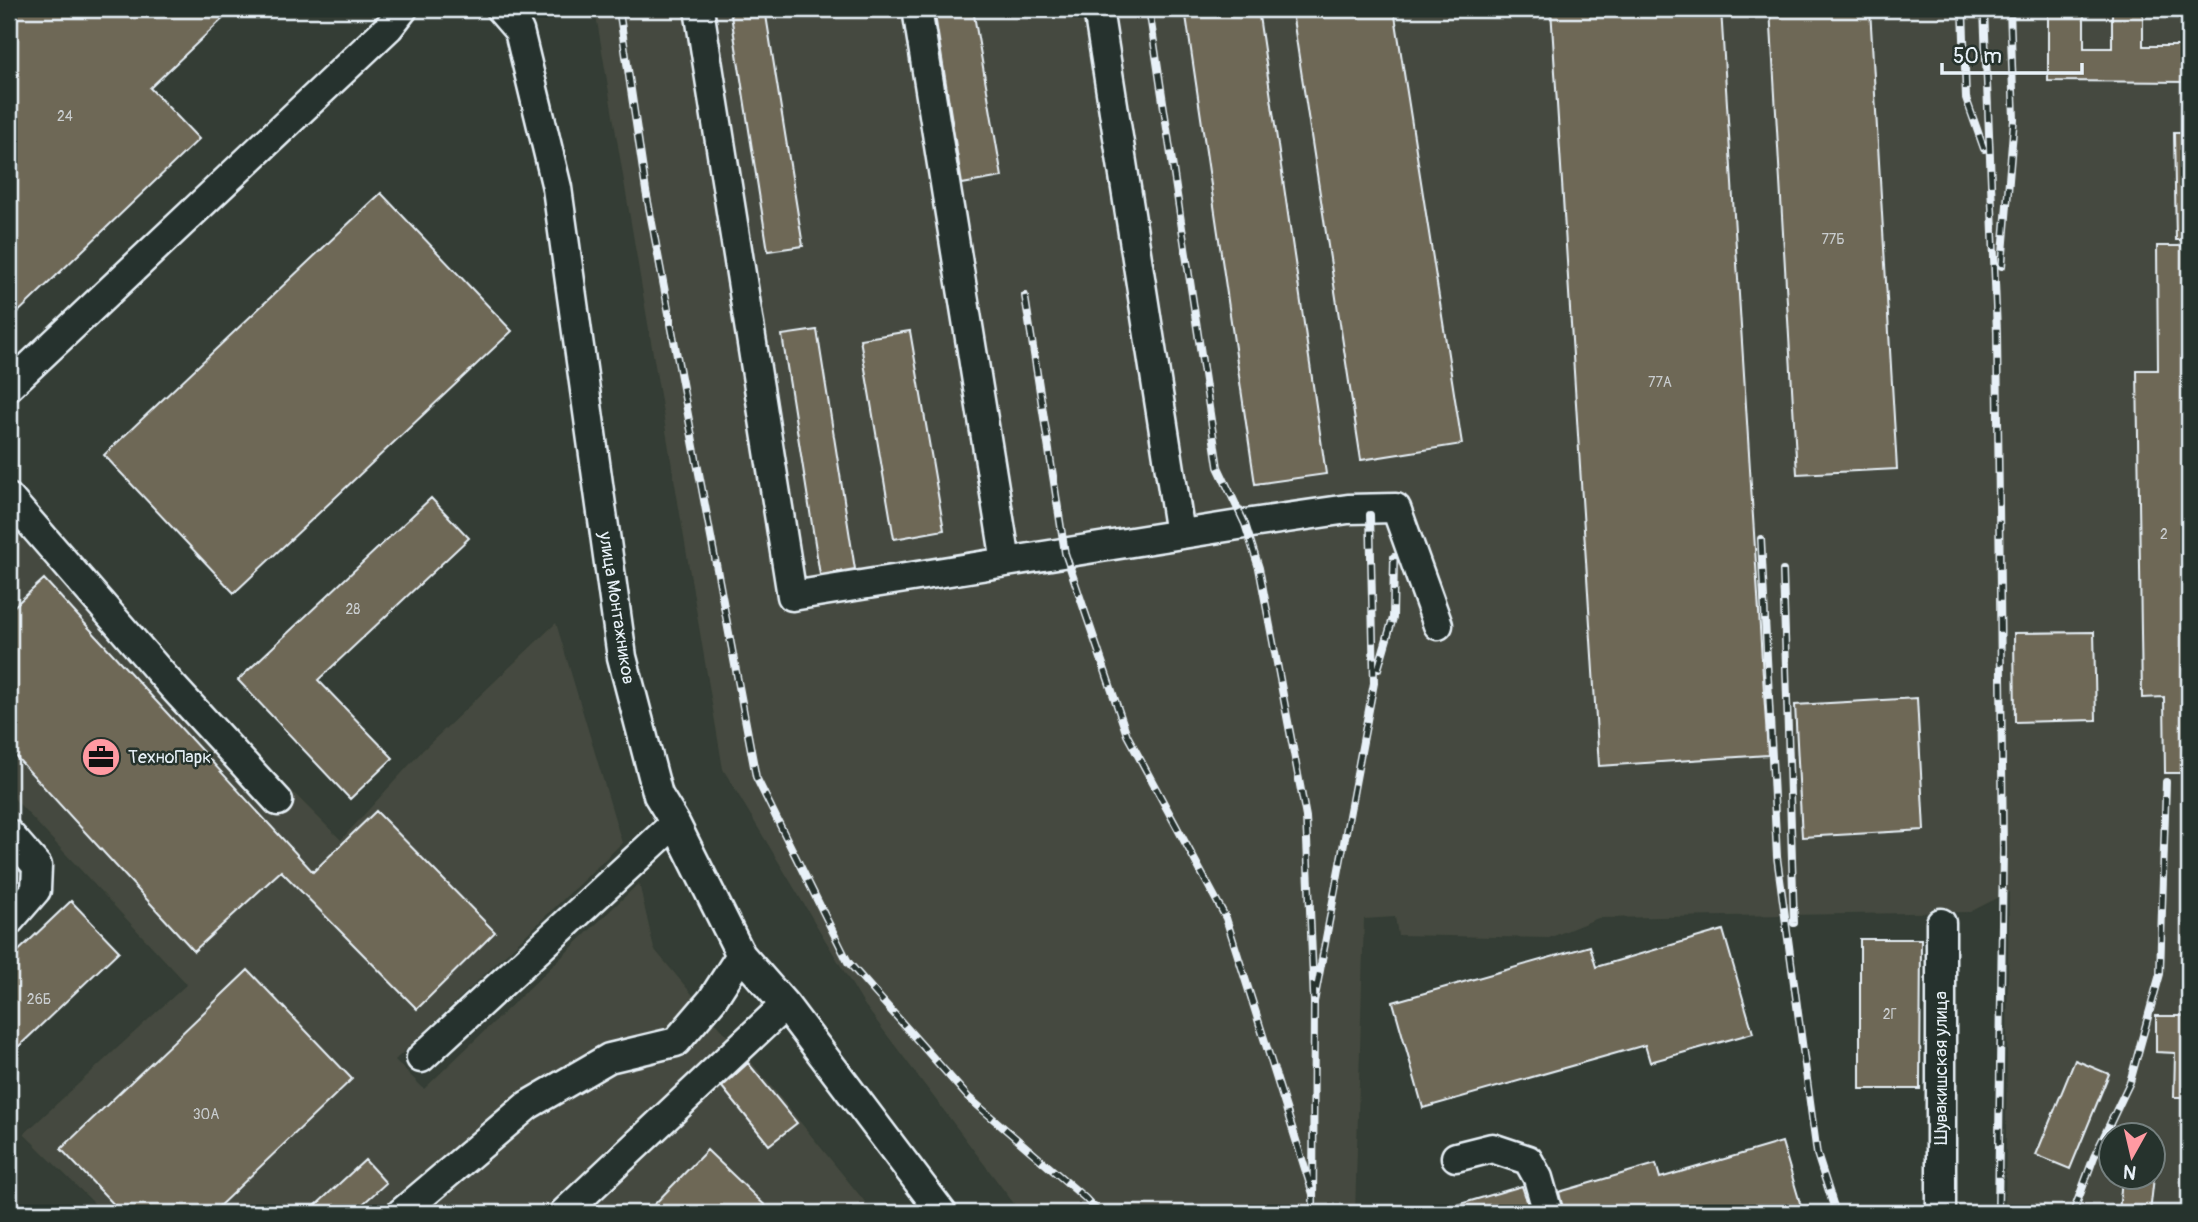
<svg xmlns="http://www.w3.org/2000/svg" width="2198" height="1222" font-family="Pangolin,sans-serif">
<style>
.built{fill:#454a3f;fill-rule:evenodd}
.building{fill:#6e6757;stroke:#e8f1f8;stroke-width:2}
.lines{fill:none;stroke-linecap:round;stroke-linejoin:round}
.minor-casing{stroke:#e8f1f8;stroke-width:33}
.minor{stroke:#26332d;stroke-width:28}
.rail-casing{stroke:#e8f1f8;stroke-width:8}
.rail{stroke:#26332d;stroke-width:5;stroke-dasharray:16;stroke-linecap:butt}
.labels{text-anchor:middle;stroke-width:5;stroke-linejoin:round;paint-order:stroke}
.number-label{font-size:14px;fill:#caced0}
.street-label{font-size:18px;fill:#e8f1f8;stroke:#26332d}
.poi-label{font-size:18px;fill:#e8f1f8;stroke:#26332d;text-anchor:start}
</style>
<rect width="100%" height="100%" fill="#343d35"/>
<filter id="ink" filterUnits="userSpaceOnUse"><feTurbulence type="fractalNoise" baseFrequency=".0143" numOctaves="2"/><feDisplacementMap in="SourceGraphic" scale="14" xChannelSelector="R" yChannelSelector="G"/><feConvolveMatrix kernelMatrix="1 2 1 2 8 2 1 2 1" color-interpolation-filters="sRGB"/></filter>
<g filter="url(#ink)">
<path class="built" d="M595,9H2189V1213H2005L2009,892L1970,912L1598,918L1549,938L1398,935L1395,917L1364,919L1355,1213H1021L863,1003L723,769ZM2110,1134H2152V1176H2110Z
M9,487L191,691L341,840L423,750L556,623L622,843L395,1060L424,1089L639,883L654,949L723,1031L740,1048L874,1213H104L24,1134L187,984L9,793Z"/>
<path class="building" d="M9,9H233L150,88L199,139L9,321Z
M730,9H765L803,246L768,251Z
M934,9H973L1002,177L962,184Z
M1185,9H1258L1326,474L1255,484Z
M1309,9H1394L1462,444L1361,460L1292,12Z
M1551,9H1721L1768,755L1599,766Z
M1770,9H1870L1897,469L1797,474Z
M2048,9H2084V48H2112V9H2143V46H2189V82L2048,81Z
M2174,133H2189V240H2176Z
M381,193L512,331L234,593L104,455Z
M2157,246H2189V773H2165L2164,697L2142,698L2137,370H2158Z
M817,330L855,569L820,575L782,335Z
M910,331L944,530L894,539L860,339Z
M431,498L469,538L318,680L393,758L350,799L238,680Z
M44,579L313,872L376,811L495,932L417,1009L281,871L194,951L9,749V611Z
M2094,632L2096,720L2015,722L2014,633Z
M1917,698L1924,830L1802,837L1795,705Z
M71,901L119,951L18,1047L9,1038V960Z
M1723,930L1753,1033L1650,1062L1645,1045L1423,1108L1393,1002L1590,946L1596,967Z
M1860,939H1921L1920,1089H1860Z
M248,970L352,1079L212,1213H122L61,1149Z
M2156,1016H2189V1097H2174L2175,1053L2156,1052Z
M2075,1060L2109,1074L2070,1169L2036,1155Z
M748,1063L797,1123L769,1145L722,1087Z
M1782,1142L1803,1213H1564L1559,1192L1656,1164L1660,1178Z
M707,1150L773,1213H646Z
M365,1160L386,1183L353,1213H323L316,1205Z
M2122,1177H2154L2150,1213H2119Z
M1522,1186L1531,1213H1444L1443,1209Z"/>
<g class="lines">
<g class="minor-casing">
<path id="minor" d="M500,9L519,31L557,188L622,657L658,795L675,823L741,955L785,1005L942,1213
M699,9L792,596L1245,524L1348,509L1396,508L1438,625
M917,9L1006,562
M1098,9L1180,534
M9,386L389,27L403,9
M9,498L173,687L278,801
M9,834L37,866L36,890L9,921
M421,1058L675,823
M1456,1157L1492,1148L1528,1160L1538,1178L1548,1213
M401,1213L528,1105L609,1058L676,1042L712,1000L741,955
M564,1213L785,1005
M1941,1213V923"/>
</g>
<use href="#minor" class="minor"/>
<g class="rail-casing">
<path id="rail" d="M619,9L646,191L756,777L848,962L968,1097L1085,1198L1099,1213
M1149,9L1218,467L1245,524L1259,568L1306,817L1314,1002
M1963,9L1966,98L1984,149
M1984,9L1997,332L2003,850L1998,1213
M2002,266L2014,119L2010,9
M1025,296L1065,553L1127,735L1226,918L1313,1194
M1761,539L1777,857L1817,1154L1836,1213
M1783,571L1794,923
M1378,669L1393,618L1394,557
M1313,1213L1314,1002L1374,683L1370,515
M2073,1213L2094,1157L2130,1082L2160,974L2166,782"/>
</g>
<use href="#rail" class="rail"/>
</g>
</g>
<defs>
<g id="office-disc" transform="scale(2.0125)"><circle r="9.5" fill="#ff9aa2" stroke="#26332d"/><path d="M-6-3h4V-5.5h4V-3h4V5H-6ZM-1-4.5V-3h2v-1.5ZM-6 0V1H6V0Z" fill="#111"/></g>
</defs>
<g fill-rule="evenodd">
<use href="#office-disc" x="101" y="757"/>
</g>
<g class="labels">
<g class="number-label">
<text x="65" y="121">24</text>
<text x="1833" y="244">77Б</text>
<text x="1660" y="387">77А</text>
<text x="2164" y="539">2</text>
<text x="353" y="614">28</text>
<text x="39" y="1004">26Б</text>
<text x="1890" y="1019">2Г</text>
<text x="206" y="1119">30А</text>
</g>
<g class="street-label">
<text transform="translate(617 608) rotate(81)" y="6">улица Монтажников</text>
<text transform="translate(1941 1068) rotate(-90)" y="6">Шувакишская улица</text>
</g>
<g class="poi-label">
<text x="128" y="763">ТехноПарк</text>
</g>
</g>
<rect width="2198" height="1222" fill="none" stroke="#26332d" stroke-width="35"/>
<rect x="18" y="18" width="2163" height="1187" fill="none" stroke="#e8f1f8" stroke-width="2.5" filter="url(#ink)"/>
<g transform="translate(2132 1156) rotate(188)"><circle r="33" fill="#26332d" stroke="#747f7e" stroke-width="2"/>
<path d="M0-5L12 26L0 18L-12 26Z" fill="#ff9aa2"/>
<text y="-10" font-size="19" font-weight="bold" text-anchor="middle" fill="#e8f1f8">N</text>
</g>
<path d="M1942 63v10h140v-10" fill="none" stroke="#e8f1f8" stroke-width="3.5"/>
<text x="1953" y="63" font-size="21" fill="#e8f1f8" stroke="#26332d" stroke-width="5" paint-order="stroke">50 m</text>
</svg>
